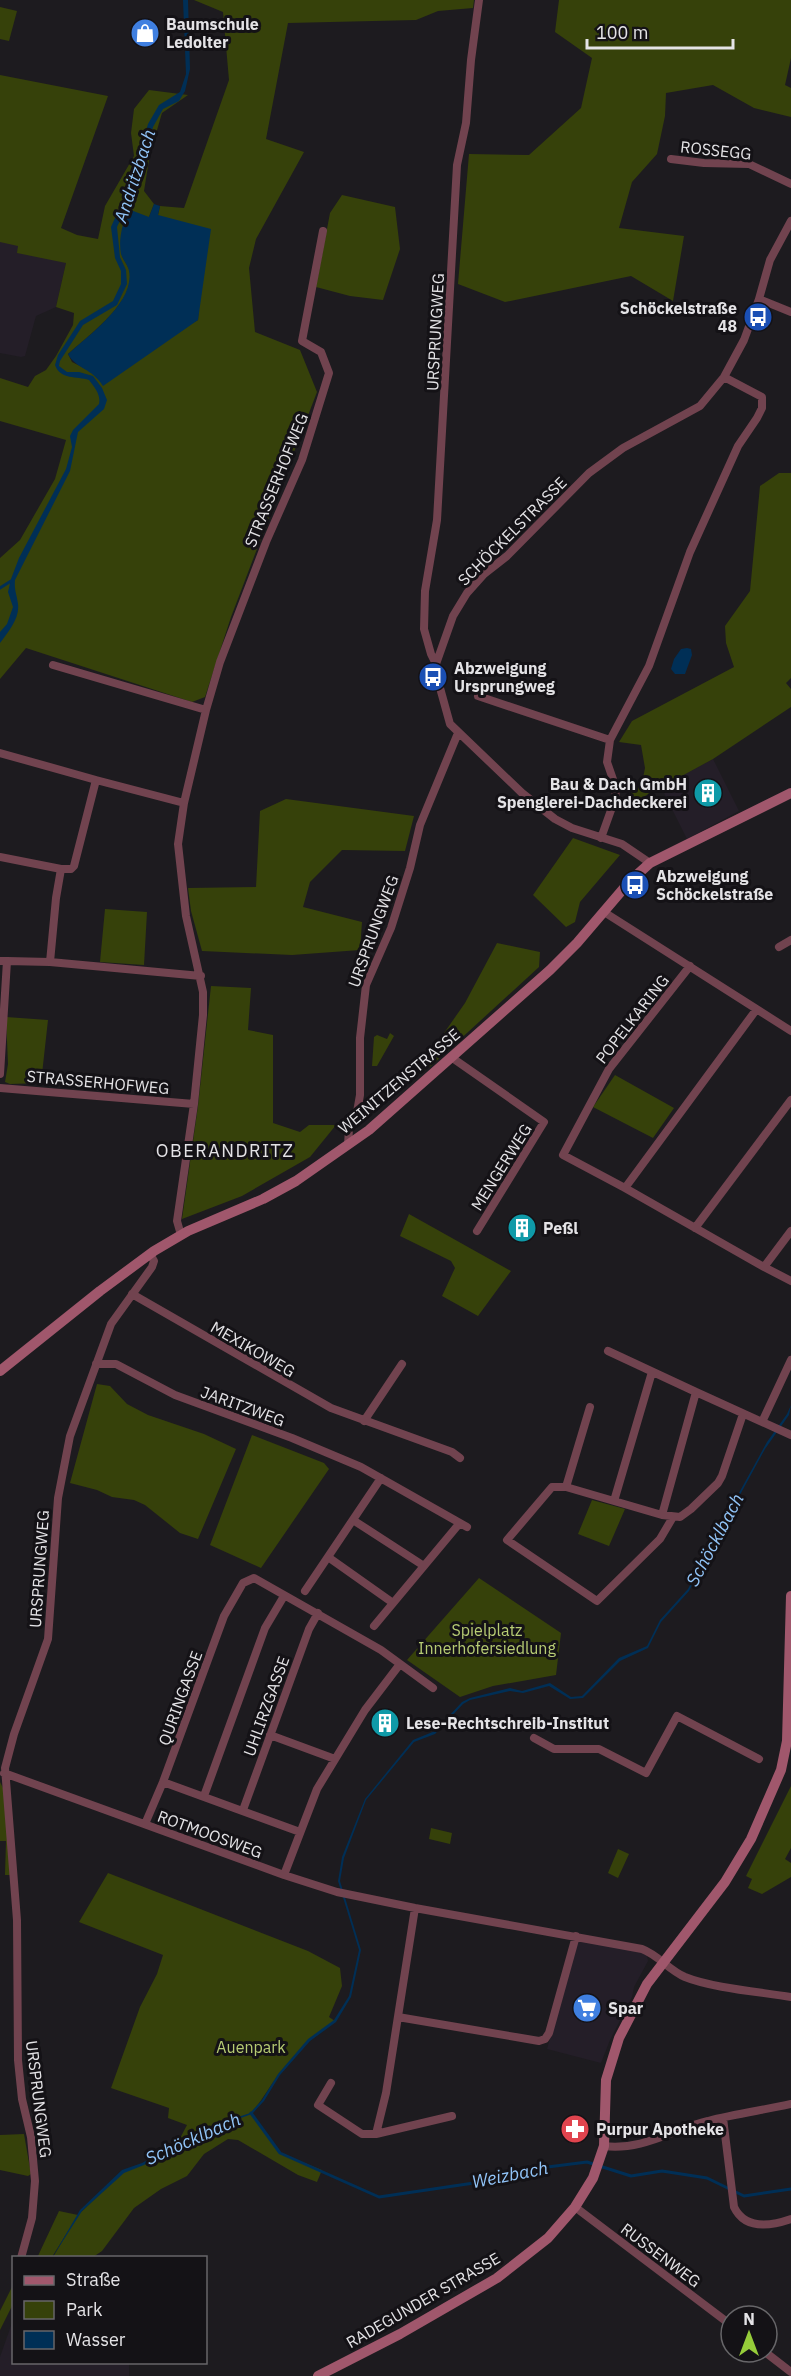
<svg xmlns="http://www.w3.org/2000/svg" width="791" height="2376" font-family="'IBM Plex Sans',sans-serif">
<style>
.built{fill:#241e28}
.green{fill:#36410a}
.water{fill:#002f56}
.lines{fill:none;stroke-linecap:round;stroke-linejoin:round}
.stream{stroke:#002f56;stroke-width:3}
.street{stroke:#71434f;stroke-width:8}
.secondary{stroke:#a0576c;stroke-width:10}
.labels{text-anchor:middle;stroke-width:6;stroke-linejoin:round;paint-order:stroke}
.poi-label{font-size:16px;font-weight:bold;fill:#e4e3e6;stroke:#141216;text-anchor:start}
.street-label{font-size:16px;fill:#e4e3e6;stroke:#141216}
.park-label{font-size:16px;fill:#b7cc74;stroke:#141216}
.water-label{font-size:18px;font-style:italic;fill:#92c5f9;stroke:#141216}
.neighbourhood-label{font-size:18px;letter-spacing:1.5px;fill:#e4e3e6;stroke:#141216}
</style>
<rect width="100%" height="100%" fill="#1d1b1f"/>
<path class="built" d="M0,213L66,263L56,307L36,316L25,356L21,357L0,353Z
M713,759L739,811L687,839L661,787Z
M577,1939L646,1952L648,1961L634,1987L632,1997L610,2040L601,2063L547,2049Z
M13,2320L14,2362L129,2363V2376H0V2357Z"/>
<path class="green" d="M194,0H474L473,8L438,11L416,20L288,23L266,139L304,152L256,239L249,268L255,332L300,350L317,392L231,617L205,697L192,702L26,648L0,679V558L20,540L55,479L66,440L0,421V378L28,387L35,376L46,370L56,356L73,325L74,313L56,307L66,263L17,253L18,246L0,242V75L108,96L61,228L77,235L98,239L105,206L134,156L131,133L134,109L149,90L188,95L162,113L150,154L144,191L154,204L149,217L122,256C124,260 127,265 129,269C139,299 88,336 68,354L72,362L96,374L198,320L199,302L158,215L160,206L184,208L229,80L223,12Z
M559,0H791V58L785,85L791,88V117L754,108L713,85L666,93L665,116L657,154L632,182L619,228L684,236L673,301L631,276L505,302L458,284L469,154L529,155L581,108L592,58L555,32Z
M0,7L17,11L9,41L0,39Z
M342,195L395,207L400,249L383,300L350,296L316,287L330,213Z
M779,473H791V678L786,683L791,689V707L713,759L634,802L630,789L642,783L645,768L641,745L619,742L632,721L734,667L726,643L725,626L750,591L760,486Z
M286,799L414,816L405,851L342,850L310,882L303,907L362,922L360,950L292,955L202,951L191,911L188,888L256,887L260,811Z
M573,838L620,855L580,902L575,922L566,927L533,895Z
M105,909L147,912L144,965L100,962Z
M497,943L540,952L539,967L431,1066L414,1076L465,1003Z
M211,986L251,988L248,1030L273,1035V1123L300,1132L309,1125H336L310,1157L242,1196L182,1219L198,1106Z
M6,1017L48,1020L41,1083L10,1084L5,1082L8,1064Z
M390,1033L394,1036L377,1066H372L374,1037L377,1035L387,1039Z
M615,1075L674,1108L653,1138L593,1107Z
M409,1214L511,1271L478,1316L442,1296L455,1268L451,1261L400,1236Z
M97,1384L110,1386L127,1404L148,1415L204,1434L236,1449L198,1539L180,1533L145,1505L134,1500L112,1497L97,1490L70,1483Z
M252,1435L324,1463L329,1469L261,1568L210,1545Z
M592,1500L625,1509L609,1546L578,1534Z
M479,1578L561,1633L556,1675L493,1686L460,1697L407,1660Z
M0,1782L4,1790L11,1875H5L6,1841H0Z
M791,1786V1848L785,1859L791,1863V1877L762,1894L748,1888L752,1879L746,1876Z
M431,1828L452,1833L450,1844L429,1839Z
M618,1849L629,1854L618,1878L608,1873Z
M108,1873L308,1951L340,1968L342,1986L329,2017L335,2021C313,2035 295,2054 279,2074C269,2087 262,2101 251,2113L280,2153L322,2170L317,2182L298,2175L238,2140L228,2139L204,2154L187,2176L161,2189L134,2208L102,2251L93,2257H53L75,2220L52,2257L37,2258L59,2211L78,2215L123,2172L143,2164L177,2144L187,2125L168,2118L169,2108L111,2088L140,2007L157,1974L163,1955L79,1922Z
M24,2134L31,2174L28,2176L0,2170V2135Z
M13,2285V2304L0,2330V2311Z"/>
<path class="water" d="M183,0H188L190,69L185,91L179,101L163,109L153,127L138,182L117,227L120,257L126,270L127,284L117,305L83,325L60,361L59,366L67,372H79L93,376L102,388L107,400L104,409L78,432L70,471L15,580C14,590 17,595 18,604C20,618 8,632 0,643V632L7,624L13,607L8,592L11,579L19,558L66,469L72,447L70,436L73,430L99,404C101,395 95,388 89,380C77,376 60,380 55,365L58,355L80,321L113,301L121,284V271L115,258L111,227L132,180L148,124L159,105L180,92L186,74Z
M154,204L160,206L158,215L211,229L198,320L103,386C92,368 76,369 68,354C89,335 135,302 129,271C128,265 123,260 121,254C118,238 123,224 128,209L149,217Z
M687,648L691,649L692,655L685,674H675L671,669L674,659L681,649Z
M791,1405L789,1415L765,1449L735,1504L717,1534L696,1578L689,1591L661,1622L648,1648L620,1661L583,1698L570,1699L549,1686L523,1693L510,1691L470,1700L463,1704L435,1734L414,1742L366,1800L344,1858L340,1881L361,1950L351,1997L336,2022L310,2041L280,2075L264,2101L252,2114L207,2130L144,2165L124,2173L82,2211L52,2258L80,2210L122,2170L142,2163L206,2128L250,2113L262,2100L278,2074L308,2039L334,2020L349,1996L359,1950L338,1881L342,1857L365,1799L413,1740L435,1731L462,1702L470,1698L510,1688L522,1691L550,1683L571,1697L582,1696L619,1658L647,1646L660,1620L688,1589L705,1556L714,1533L734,1502L767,1442L787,1414Z"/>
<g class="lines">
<path class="stream" d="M0,588L11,581
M251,2113L280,2153L379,2197L474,2183L508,2172L587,2162L631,2176L662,2171L707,2178L744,2196L791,2189"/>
<path class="street" d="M671,159L704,163L749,164L791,184
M759,299L791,312
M436,664L431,654L424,629L425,591L437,520L457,165L466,123L471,60L479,0
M53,665L206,710
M478,696L610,740
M0,753L96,780L74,866L71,869H61L56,898L50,962
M96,780L184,803
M601,838L615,799L616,788L607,762L610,740L649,666L690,552L738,446L757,418L762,408V397L724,377
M0,857L61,869
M650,863L622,844L572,828L555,819L522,793L450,724L437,677L436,664L453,616L467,593L484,574L507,556L589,473L623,448L700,406L724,377L744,340L759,299L770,260L791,221
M604,912L791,1031
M779,947L791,940
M0,961H7L0,1074
M7,961L50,962L201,976
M756,1010L625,1188L764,1267L791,1231
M451,1057L544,1122L477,1231
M0,1088L194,1104L177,1221L181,1235
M194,1104L203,1015V992L186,916L178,844L184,803L206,710L220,662L266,542L302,460L329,373L321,352L302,341L323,231
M348,1145L349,1129L357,1112L360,1095V1038L366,985L391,928L410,868L420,825L458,733
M625,1188L563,1155L609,1069L690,966
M695,1228L791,1100
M764,1267L791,1281
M132,1294L331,1408L452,1452L460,1458
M608,1351L696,1392L662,1515
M96,1364H116L175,1395L292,1438L361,1467L467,1527
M652,1372L614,1501L566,1487H552L507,1540L597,1601L660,1539L673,1517
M696,1392L791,1435
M364,1421L402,1364
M762,1422L791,1360
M566,1487L590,1407
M614,1501L662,1515L680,1517L691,1509L718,1483L722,1476L743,1414
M353,1520L424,1566
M328,1557L393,1603
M305,1591L381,1478
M374,1626L459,1524
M270,1735L335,1759
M534,1738L554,1749H599L646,1773L677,1716L759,1759
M4,1773L284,1875L337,1892L415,1908L642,1949C658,1955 669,1970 685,1977C712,1988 761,1992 791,1997
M163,1782L300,1832
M204,1796L265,1628L284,1596
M243,1810L309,1629L318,1613
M145,1824L163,1782L224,1616L243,1583L254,1578L381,1650L433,1688
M284,1875L317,1789L365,1710L400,1664
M415,1908L386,2093L376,2134L452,2116
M398,2017L539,2041L545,2039L549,2033L576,1936
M331,2083L318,2105L362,2134H376
M723,2118L734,2207C745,2230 771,2226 791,2219
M604,2146C642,2151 674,2129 708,2121C735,2114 764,2110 791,2104
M575,2207L731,2325
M21,2258L32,2218L35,2181L31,2137L22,2099L18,2060L17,1920L5,1768L14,1734L48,1639L58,1498L70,1436L111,1324L152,1267L154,1261L150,1254
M765,2352L791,2372"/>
<path class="secondary" d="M0,1371L100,1291L154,1251L188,1231L263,1199L296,1181L369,1130L550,970L577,943L630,881L650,863L791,793
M318,2376L400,2334L497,2278L548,2238L575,2207L593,2178L604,2146L606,2080L619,2038L647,1984L725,1882L751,1839L781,1770L787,1741L791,1596"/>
</g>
<defs>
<g id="shop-disc" transform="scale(1.5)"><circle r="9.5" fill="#3f7fe0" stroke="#141216"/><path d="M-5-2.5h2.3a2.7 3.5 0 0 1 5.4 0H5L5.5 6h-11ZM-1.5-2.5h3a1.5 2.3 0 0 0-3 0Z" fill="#fff"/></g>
<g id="bus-disc" transform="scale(1.5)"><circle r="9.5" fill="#1a4fb4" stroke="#141216"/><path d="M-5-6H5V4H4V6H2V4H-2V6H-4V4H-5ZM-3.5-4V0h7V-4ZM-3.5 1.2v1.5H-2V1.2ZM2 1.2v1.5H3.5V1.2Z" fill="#fff"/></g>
<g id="building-disc" transform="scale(1.5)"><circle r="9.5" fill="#0f9aa8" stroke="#141216"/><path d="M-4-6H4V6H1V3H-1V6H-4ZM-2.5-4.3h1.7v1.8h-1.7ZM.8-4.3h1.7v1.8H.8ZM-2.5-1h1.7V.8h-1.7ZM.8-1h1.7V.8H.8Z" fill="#fff"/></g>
<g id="supermarket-disc" transform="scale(1.5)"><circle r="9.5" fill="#3f7fe0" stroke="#141216"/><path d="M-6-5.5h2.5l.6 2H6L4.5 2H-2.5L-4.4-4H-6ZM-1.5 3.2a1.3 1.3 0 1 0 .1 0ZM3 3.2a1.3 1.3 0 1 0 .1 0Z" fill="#fff"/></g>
<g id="pharmacy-disc" transform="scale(1.5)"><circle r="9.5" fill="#e0444e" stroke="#141216"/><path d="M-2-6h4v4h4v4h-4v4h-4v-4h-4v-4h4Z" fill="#fff"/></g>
</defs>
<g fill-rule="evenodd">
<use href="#shop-disc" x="145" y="33"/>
<use href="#bus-disc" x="758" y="317"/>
<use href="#bus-disc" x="433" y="677"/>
<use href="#building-disc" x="708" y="793"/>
<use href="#bus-disc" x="635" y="885"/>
<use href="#building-disc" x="522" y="1228"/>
<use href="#building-disc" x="385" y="1723"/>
<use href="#supermarket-disc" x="587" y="2008"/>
<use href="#pharmacy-disc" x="575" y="2129"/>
</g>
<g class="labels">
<g class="poi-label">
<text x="166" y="30">Baumschule<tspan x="166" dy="18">Ledolter</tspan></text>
<text x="737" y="314" text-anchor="end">Schöckelstraße<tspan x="737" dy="18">48</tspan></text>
<text x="454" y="674">Abzweigung<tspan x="454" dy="18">Ursprungweg</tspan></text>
<text x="687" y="790" text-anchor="end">Bau &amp; Dach GmbH<tspan x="687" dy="18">Spenglerei-Dachdeckerei</tspan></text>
<text x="656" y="882">Abzweigung<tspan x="656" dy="18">Schöckelstraße</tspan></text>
<text x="543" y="1234">Peßl</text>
<text x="406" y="1729">Lese-Rechtschreib-Institut</text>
<text x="608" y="2014">Spar</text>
<text x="596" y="2135">Purpur Apotheke</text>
</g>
<g class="street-label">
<text transform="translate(716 150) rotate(6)" y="6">ROSSEGG</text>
<text transform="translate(435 332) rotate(-87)" y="6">URSPRUNGWEG</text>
<text transform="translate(276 480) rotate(-68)" y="6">STRASSERHOFWEG</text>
<text transform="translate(512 531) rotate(-45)" y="6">SCHÖCKELSTRASSE</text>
<text transform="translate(373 931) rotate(-70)" y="6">URSPRUNGWEG</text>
<text transform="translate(632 1019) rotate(-52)" y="6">POPELKARING</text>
<text transform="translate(399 1081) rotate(-40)" y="6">WEINITZENSTRASSE</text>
<text transform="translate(98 1082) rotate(5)" y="6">STRASSERHOFWEG</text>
<text transform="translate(501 1167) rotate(-58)" y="6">MENGERWEG</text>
<text transform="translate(253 1349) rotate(30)" y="6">MEXIKOWEG</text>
<text transform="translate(243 1406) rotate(20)" y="6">JARITZWEG</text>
<text transform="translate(39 1569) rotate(-86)" y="6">URSPRUNGWEG</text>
<text transform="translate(180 1698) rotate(-70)" y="6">QURINGASSE</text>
<text transform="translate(266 1706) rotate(-70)" y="6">UHLIRZGASSE</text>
<text transform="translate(210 1834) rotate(20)" y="6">ROTMOOSWEG</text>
<text transform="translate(39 2099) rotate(83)" y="6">URSPRUNGWEG</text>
<text transform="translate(661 2255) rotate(37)" y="6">RUSSENWEG</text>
<text transform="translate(423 2300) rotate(-30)" y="6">RADEGUNDER STRASSE</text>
</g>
<g class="park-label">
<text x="487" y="1636">Spielplatz<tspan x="487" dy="18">Innerhofersiedlung</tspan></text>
<text x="251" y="2053">Auenpark</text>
</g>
<g class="water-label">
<text transform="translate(135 176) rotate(-72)" y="6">Andritzbach</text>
<text transform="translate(715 1540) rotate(-62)" y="6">Schöcklbach</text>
<text transform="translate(193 2139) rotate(-24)" y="6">Schöcklbach</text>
<text transform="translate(510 2175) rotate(-11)" y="6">Weizbach</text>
</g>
<g class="neighbourhood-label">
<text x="225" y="1157">OBERANDRITZ</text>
</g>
</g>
<rect x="12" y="2256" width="195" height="108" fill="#141216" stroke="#676669" stroke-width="1.5"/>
<rect x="24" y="2276" width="30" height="9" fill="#a0576c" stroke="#676669" stroke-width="1.5"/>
<text x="66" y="2286" font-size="18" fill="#e4e3e6">Straße</text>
<rect x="24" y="2301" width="30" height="18" fill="#36410a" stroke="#676669" stroke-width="1.5"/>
<text x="66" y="2316" font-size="18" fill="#e4e3e6">Park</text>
<rect x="24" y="2331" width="30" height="18" fill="#002f56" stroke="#676669" stroke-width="1.5"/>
<text x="66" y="2346" font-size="18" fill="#e4e3e6">Wasser</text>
<g transform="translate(749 2334)"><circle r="28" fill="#141216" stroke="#676669" stroke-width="1.5"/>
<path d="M0-4.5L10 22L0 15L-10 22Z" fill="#96cc3a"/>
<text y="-9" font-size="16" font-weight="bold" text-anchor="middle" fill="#e4e3e6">N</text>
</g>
<path d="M587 39v9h146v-9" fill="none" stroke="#e4e3e6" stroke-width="3"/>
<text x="596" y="39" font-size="18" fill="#e4e3e6" stroke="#141216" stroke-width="4.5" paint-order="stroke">100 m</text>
</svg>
